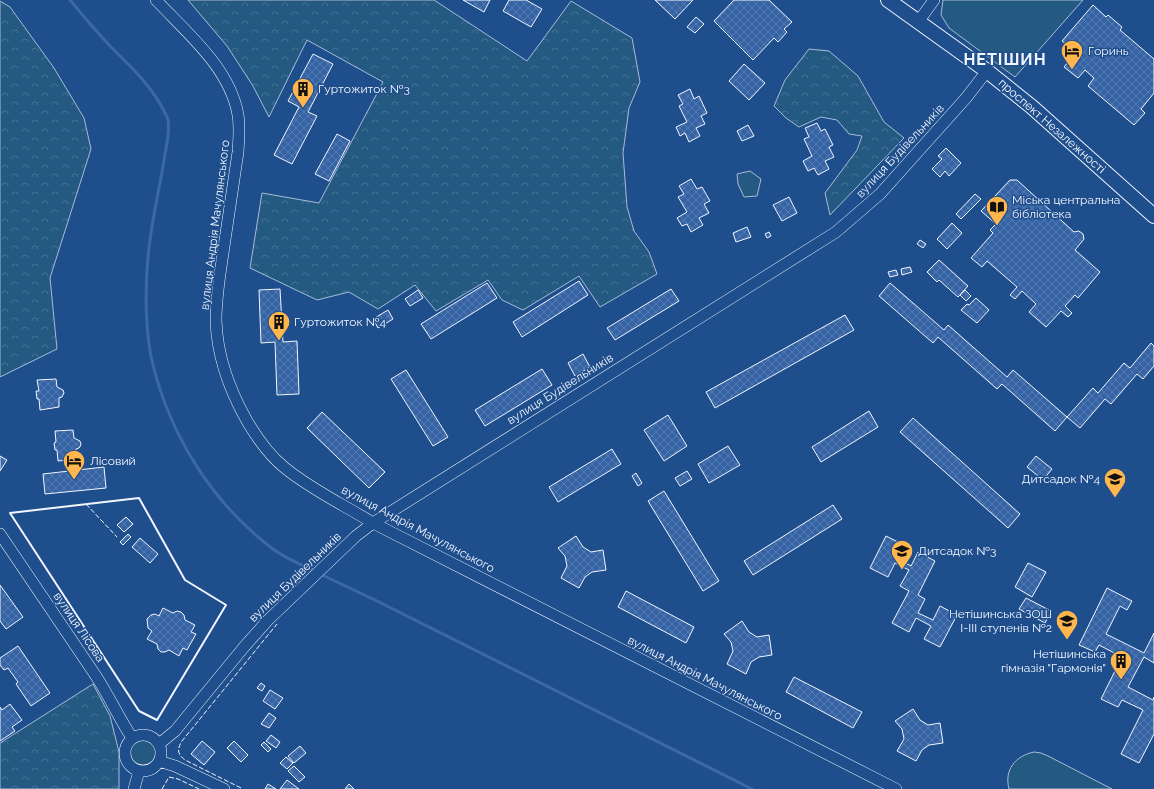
<svg xmlns="http://www.w3.org/2000/svg" width="1154" height="789" font-family="Raleway,sans-serif">
<style>
.green{fill:#245a82;stroke:#a8bbd7}
.forest{fill:url(#forest-crowns);stroke:#a8bbd7}
.lines{fill:none;stroke-linecap:round;stroke-linejoin:round}
.stream{stroke:#3b69a3;stroke-width:3}
.building{fill:url(#building-cross-hatch);stroke:#f2f6ff}
.minor-casing{stroke:#f2f6ff;stroke-width:12}
.major-casing{stroke:#f2f6ff;stroke-width:16}
.minor{stroke:#1f4e8c;stroke-width:11}
.major{stroke:#1f4e8c;stroke-width:14}
.fence{stroke:#f2f6ff;stroke-width:1;stroke-dasharray:5 2;stroke-linecap:butt}
.wall{stroke:#f2f6ff;stroke-width:2}
.labels{text-anchor:middle;stroke-width:3;stroke-linejoin:round;paint-order:stroke}
.poi-label{font-size:12px;fill:#f2f6ff;stroke:#1f4e8c;text-anchor:start}
.street-label{font-size:12px;fill:#f2f6ff;stroke:#1f4e8c}
.district-label{font-size:16px;font-weight:bold;letter-spacing:1px;fill:#f2f6ff;stroke:#1f4e8c}
</style>
<defs>
<pattern id="forest-crowns" width="20" height="18" patternUnits="userSpaceOnUse"><rect width="20" height="18" fill="#245a82"/><path d="M2 6a3 3 0 1 1 6 0M12 15a3 3 0 1 1 6 0" fill="none" stroke="#447295"/></pattern>
<pattern id="building-cross-hatch" width="8" height="8" patternUnits="userSpaceOnUse"><rect width="8" height="8" fill="#3563a3"/><path d="M0 0l8 8M0 8l8-8" fill="none" stroke="#537ab1"/></pattern>
</defs>
<rect width="100%" height="100%" fill="#1f4e8c"/>
<path class="green" d="M943,0H1083L1015,77L949,28L941,15Z
M750,171L761,179L757,196L744,197L738,184L737,174Z
M130 752a13 13 0 1 1 26 0a13 13 0 1 1-26 0Z
M1034,752L1041,753L1048,756L1112,789H1009C1004,770 1015,756 1034,752Z"/>
<path class="forest" d="M188,0H434L527,61L571,1L632,38L640,82L629,108L623,153L627,207L634,231L649,252L657,274L600,307L579,276L523,310L502,300L488,280L436,311L415,285L378,309L349,292L317,300L250,268L262,193L319,203L383,82L307,40L269,117L253,86L227,46Z
M0,1L10,7L54,68L84,118L91,149L50,278L57,349L0,377Z
M809,49L829,51L858,76L884,122L904,138L830,215L825,193L857,150L862,136L849,134L837,120L821,117L799,127L786,118L774,106L785,80Z
M93,684L110,716L119,752V789H0V743Z"/>
<g class="lines">
<path class="stream" d="M70,0C83,16 96,31 110,46C130,66 151,85 164,111C165,114 168,117 168,120C170,130 167,143 165,154C160,188 151,222 148,257C145,289 145,334 153,365C171,437 213,504 273,549C285,558 301,565 315,571
M320,574L375,600L752,789"/>
</g>
<path class="building" d="M463,0H490L484,12Z
M509,0H526L542,9L531,27L503,11Z
M655,0H693L675,19Z
M734,0H769L792,22L784,29L787,32L778,42L774,38L753,60L714,21Z
M1093,5L1106,17L1108,15L1122,27L1120,30L1154,59V93L1141,109L1145,113L1134,125L1088,86L1094,78L1085,70L1078,78L1064,67L1076,52L1062,41Z
M696,17L704,24L695,33L687,27Z
M313,54L333,64L308,112L317,116L292,164L274,155L299,107L288,101Z
M744,64L765,83L749,100L729,81Z
M690,89L694,99L699,96L707,113L701,116L705,124L696,128L700,136L689,142L685,133L680,136L676,127L687,122L679,106L683,104L678,95Z
M817,123L821,131L825,129L833,145L829,147L834,157L825,161L829,169L818,175L814,168L808,171L803,161L812,156L804,139L809,137L805,128Z
M748,125L754,136L742,141L737,131Z
M337,134L350,141L329,181L315,174Z
M946,148L961,163L949,176L945,171L940,177L932,169L942,159L938,156Z
M691,179L697,189L702,187L710,201L704,204L709,213L699,218L703,225L691,232L687,224L682,226L677,218L687,212L678,197L684,194L679,186Z
M1010,180H1017L1074,232L1079,231L1083,234L1084,239L1075,250L1100,272L1078,298L1075,295L1065,306L1072,313L1068,317L1061,311L1046,327L1029,312L1036,304L1022,291L1015,299L1010,295L1017,287L987,261L982,267L971,258L993,233L990,230L996,224L981,211Z
M975,194L981,199L961,219L956,214Z
M789,197L797,213L782,221L773,205Z
M952,223L962,233L947,249L937,239Z
M747,227L751,237L736,242L733,233Z
M769,232L771,236L767,238L765,234Z
M920,240L926,244L923,248L917,244Z
M939,260L968,286L958,297L939,280L937,282L927,272Z
M910,267L912,272L902,275L901,269Z
M896,270L898,275L890,277L888,272Z
M579,281L588,295L522,337L513,322Z
M487,283L497,298L431,339L421,324Z
M890,283L944,330L948,325L1007,377L1013,370L1067,417L1055,431L1002,384L997,389L938,337L933,343L879,296Z
M280,289L283,342L297,341L299,394L277,395L275,342L261,343L259,290Z
M671,289L679,301L615,340L607,328Z
M418,290L423,298L410,306L405,299Z
M965,290L971,296L966,301L960,295Z
M976,298L989,310L977,323L961,310L967,304L969,305Z
M388,310L393,319L378,328L373,319Z
M845,315L854,330L715,408L706,392Z
M1151,343L1154,346V366L1143,379L1137,374L1111,404L1105,399L1080,428L1067,417L1093,388L1098,393L1124,363L1130,368Z
M583,354L590,367L575,376L568,363Z
M542,369L552,385L485,426L475,410Z
M406,370L448,437L433,446L391,379Z
M56,379L57,387L63,390L64,393L62,397L59,398V407L40,410L39,399H37L36,391H39L37,380Z
M869,411L878,427L821,462L812,447Z
M322,412L385,472L369,488L307,428Z
M668,415L687,446L664,461L644,430Z
M913,418L1020,514L1008,528L900,432Z
M73,430L74,438L80,441L81,445L79,448L76,449V459L58,461L57,450H55L54,443L56,442L55,431Z
M728,446L740,465L709,483L698,464Z
M612,449L621,464L558,502L549,487Z
M0,456L7,460L0,471Z
M1036,456L1052,469L1043,480L1027,467Z
M104,467L106,488L45,494L43,474Z
M687,471L692,479L680,486L675,478Z
M636,473L642,483L638,486L632,476Z
M664,491L719,581L703,591L648,501Z
M833,505L842,519L753,575L744,561Z
M126,517L133,524L124,532L117,525Z
M128,534L131,537L123,545L120,542Z
M576,536L583,547L591,552L603,550L606,570L592,572L585,577L579,588L561,578L567,566L565,556L558,548Z
M886,536L904,545L897,558L911,566L918,552L935,561L918,595L925,599L918,613L933,620L940,606L957,615L940,647L924,639L931,626L916,618L909,632L892,623L909,591L900,586L909,570L895,563L888,577L870,568Z
M140,538L158,554L150,563L132,547Z
M1028,563L1046,572L1032,597L1015,587Z
M0,585L23,617L6,629L0,621Z
M1107,588L1132,601L1127,610L1120,606L1106,634L1144,653L1154,633V663L1144,657L1128,687L1153,700L1154,697V734L1139,763L1121,754L1143,710L1122,700L1118,707L1101,699L1122,657L1099,645L1095,652L1079,645Z
M626,591L694,627L686,643L618,607Z
M1026,598L1051,611L1045,623L1019,609Z
M163,608L173,613L177,611L181,612L184,615L185,620L195,625L191,632L196,634L187,650L183,648L179,656L169,650L165,652H161L158,649L157,644L147,639L152,631L148,628L147,619L151,615L155,614L159,616Z
M742,621L749,632L757,637L769,635L772,655L759,657L751,662L746,674L727,664L733,651L731,642L724,634Z
M18,646L50,693L31,706L16,684L18,682L8,668L4,670L0,665V658Z
M794,677L862,712L853,728L786,692Z
M261,683L265,686L262,691L257,688Z
M270,690L283,698L275,709L263,701Z
M10,704L22,720L12,727L15,731L0,741V707L2,710Z
M913,709L920,720L928,725L940,723L943,743L929,745L922,750L916,761L897,751L904,739L902,729L895,721Z
M269,713L276,718L269,728L261,724Z
M271,735L280,742L276,748L266,741Z
M202,741L215,752L204,765L191,754Z
M234,741L248,755L241,762L227,748Z
M264,742L271,749L268,752L261,745Z
M300,746L306,753L294,763L288,756Z
M286,757L293,763L287,769L280,763Z
M294,766L305,777L299,782L288,771Z
M287,780L299,789H280Z
M268,784L276,789H265Z
M349,784L354,789H345Z"/>
<g class="lines">
<g class="minor-casing">
<path id="minor" d="M156,0C187,33 230,68 238,115C240,127 239,139 238,152C233,188 227,224 222,260C219,280 216,300 216,320C217,355 230,391 247,421C257,438 270,456 285,468C312,490 344,505 373,523L896,789
M918,22L934,0
M0,534L96,676C109,696 119,718 132,738
M125 753a18 18 0 1 1 36 0a18 18 0 1 1-36 0Z
M159,744L175,731L244,647L267,621L356,536L373,523L836,232L880,194L966,98L987,71
M159,761L175,766L224,789
M134,789L139,771"/>
</g>
<g class="major-casing">
<path id="major" d="M888,0L987,71L1032,107L1154,216"/>
</g>
<use href="#minor" class="minor"/>
<use href="#major" class="major"/>
<path class="fence" d="M86,504L117,537
M241,788L185,760C177,754 177,749 182,741L277,624
M162,789L169,777L178,779L199,789"/>
<path class="wall" d="M139,498L185,580L226,605L157,720L139,711L10,513Z"/>
</g>
<defs>
<g id="hotel-pin" transform="scale(1.15)"><path d="M0 17L-7.5 6A9.5 9.5 0 1 1 7.5 6Z" fill="#ffb74d" stroke="#1f4e8c"/><path d="M-6-4.5h1.5V1H6V5H4.5V3h-9V5H-6ZM-4 0a1.8 1.8 0 1 1 3.6 0ZM.5 0V-2.5h3Q6-2.5 6 0Z" fill="#111"/></g>
<g id="building-pin" transform="scale(1.15)"><path d="M0 17L-7.5 6A9.5 9.5 0 1 1 7.5 6Z" fill="#ffb74d" stroke="#1f4e8c"/><path d="M-4-6H4V6H1V3H-1V6H-4ZM-2.5-4.3h1.7v1.8h-1.7ZM.8-4.3h1.7v1.8H.8ZM-2.5-1h1.7V.8h-1.7ZM.8-1h1.7V.8H.8Z" fill="#111"/></g>
<g id="library-pin" transform="scale(1.15)"><path d="M0 17L-7.5 6A9.5 9.5 0 1 1 7.5 6Z" fill="#ffb74d" stroke="#1f4e8c"/><path d="M-6-4Q-3-5.5-.7-3.5V5Q-3 3-6 4ZM6-4Q3-5.5 .7-3.5V5Q3 3 6 4Z" fill="#111"/></g>
<g id="school-pin" transform="scale(1.15)"><path d="M0 17L-7.5 6A9.5 9.5 0 1 1 7.5 6Z" fill="#ffb74d" stroke="#1f4e8c"/><path d="M0-5L7-2L0 1L-7-2ZM-4 1L0 2.5L4 1V4Q0 6-4 4Z" fill="#111"/></g>
</defs>
<g fill-rule="evenodd">
<use href="#hotel-pin" x="1072" y="51"/>
<use href="#building-pin" x="303" y="89"/>
<use href="#library-pin" x="997" y="207"/>
<use href="#building-pin" x="279" y="322"/>
<use href="#hotel-pin" x="74" y="461"/>
<use href="#school-pin" x="1115" y="479"/>
<use href="#school-pin" x="902" y="551"/>
<use href="#school-pin" x="1067" y="621"/>
<use href="#building-pin" x="1121" y="661"/>
</g>
<g class="labels">
<g class="poi-label">
<text x="1088" y="55">Горинь</text>
<text x="318" y="93">Гуртожиток №3</text>
<text x="1012" y="204">Міська центральна<tspan x="1012" dy="14">бібліотека</tspan></text>
<text x="294" y="326">Гуртожиток №4</text>
<text x="90" y="465">Лісовий</text>
<text x="1100" y="483" text-anchor="end">Дитсадок №4</text>
<text x="918" y="555">Дитсадок №3</text>
<text x="1052" y="618" text-anchor="end">Нетішинська ЗОШ<tspan x="1052" dy="14">І-ІІІ ступенів №2</tspan></text>
<text x="1106" y="658" text-anchor="end">Нетішинська<tspan x="1106" dy="14">гімназія "Гармонія"</tspan></text>
</g>
<g class="street-label">
<text transform="translate(1052 126) rotate(41)" y="4">проспект Незалежності</text>
<text transform="translate(900 151) rotate(-47)" y="4">вулиця Будівельників</text>
<text transform="translate(215 225) rotate(-83)" y="4">вулиця Андрія Мачулянського</text>
<text transform="translate(560 389) rotate(-32)" y="4">вулиця Будівельників</text>
<text transform="translate(418 529) rotate(28)" y="4">вулиця Андрія Мачулянського</text>
<text transform="translate(295 577) rotate(-44)" y="4">вулиця Будівельників</text>
<text transform="translate(79 627) rotate(56)" y="4">вулиця Лісова</text>
<text transform="translate(705 678) rotate(27)" y="4">вулиця Андрія Мачулянського</text>
</g>
<g class="district-label">
<text x="1005" y="65">НЕТІШИН</text>
</g>
</g>
</svg>
